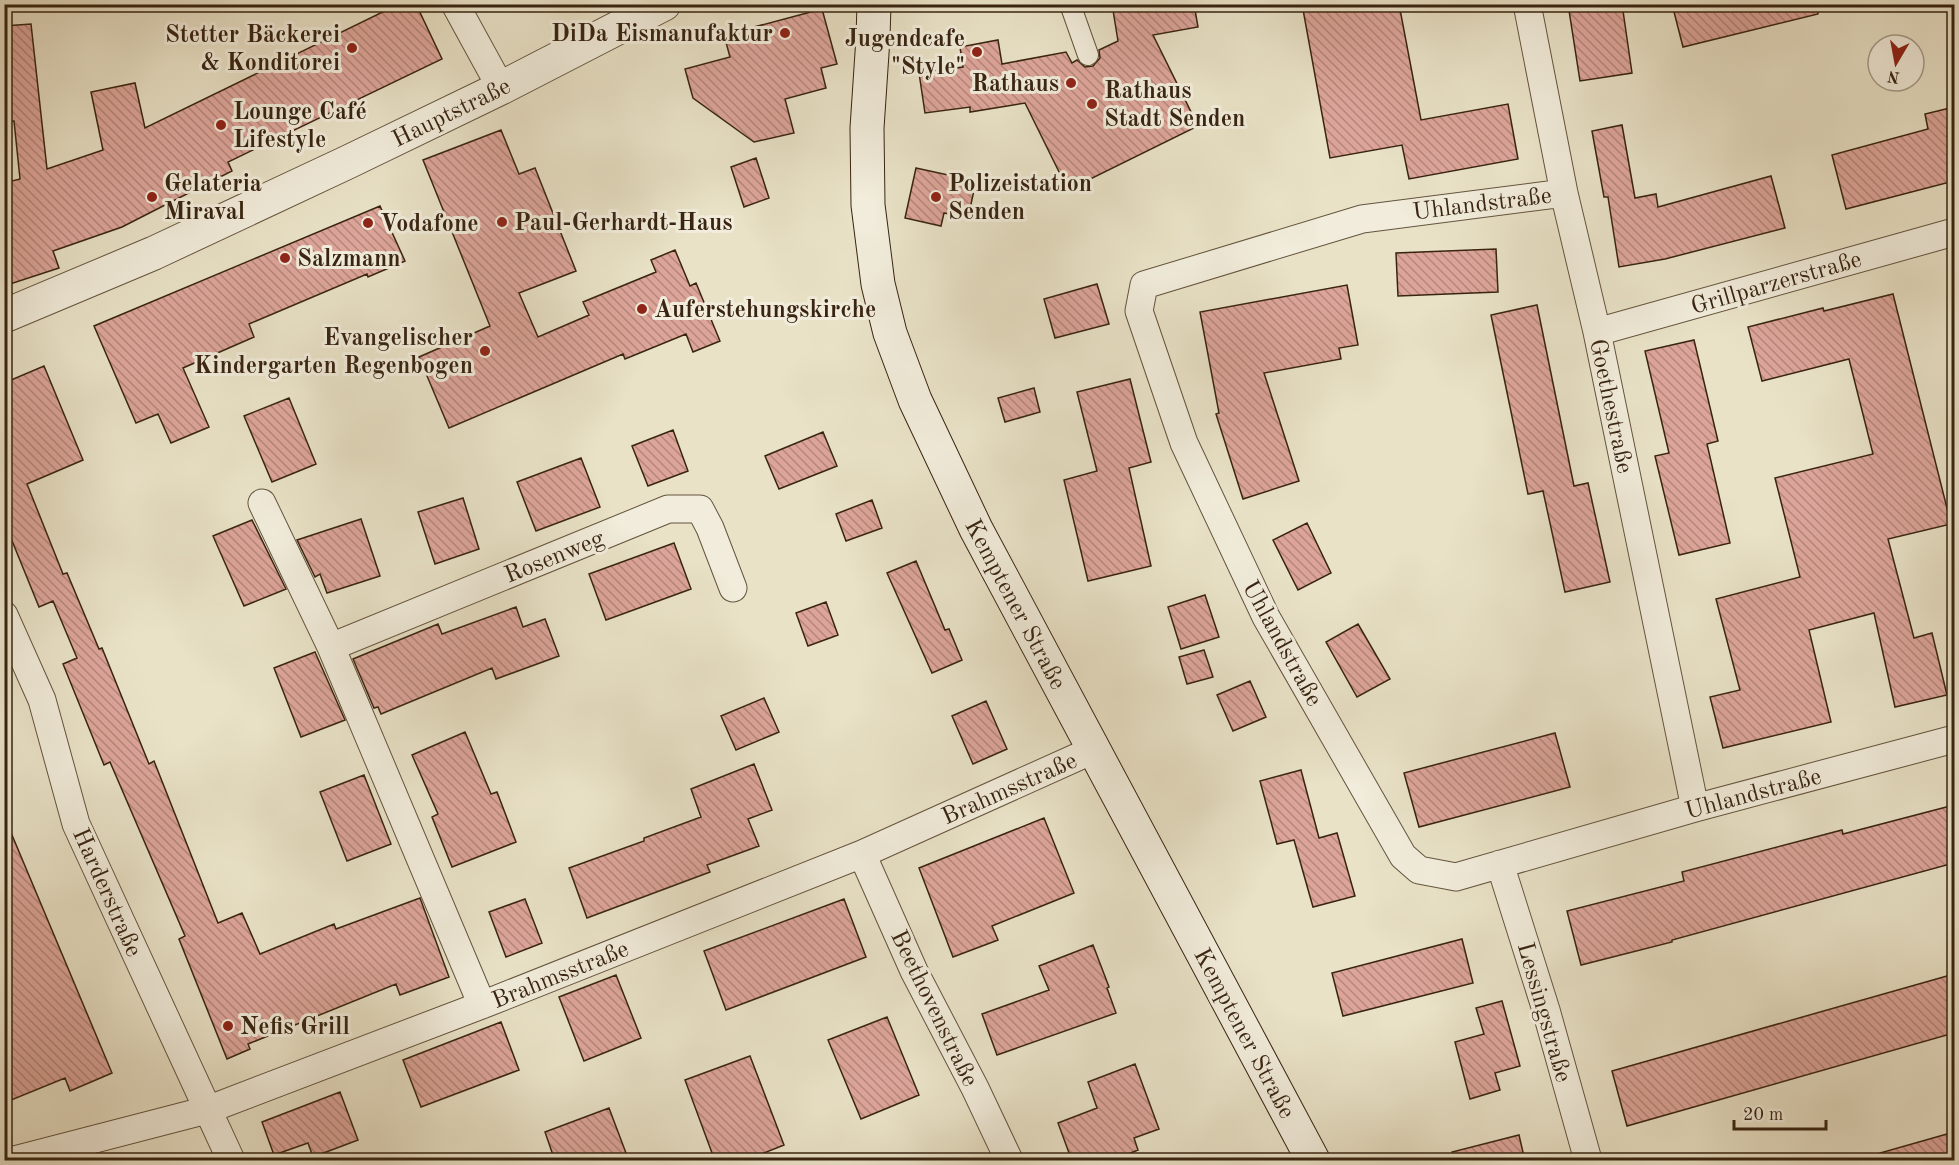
<svg xmlns="http://www.w3.org/2000/svg" width="1959" height="1165" font-family="'Old Standard TT',serif">
<style>
.building{fill:url(#building-back-hatch);stroke:#382411;stroke-width:1.5}
.lines{fill:none;stroke-linecap:round;stroke-linejoin:round}
.pedestrian-casing{stroke:#64543e;stroke-width:22}
.minor-casing{stroke:#64543e;stroke-width:29}
.tertiary-casing{stroke:#64543e;stroke-width:35}
.secondary-casing{stroke:#382411;stroke-width:35}
.pedestrian{stroke:#f1ecdb;stroke-width:20}
.minor{stroke:#f1ecdb;stroke-width:27}
.tertiary{stroke:#f1ecdb;stroke-width:33}
.secondary{stroke:#f1ecdb;stroke-width:33}
.poi-dot{fill:#8f2418;stroke:#f1ecdb;stroke-width:2}
.labels{text-anchor:middle;stroke-width:6;stroke-linejoin:round;paint-order:stroke}
.poi-label{font-size:24px;font-weight:bold;fill:#382411;stroke:#f1ecdb;text-anchor:start}
.street-label{font-size:24px;fill:#382411;stroke:#f1ecdb}
</style>
<defs>
<pattern id="building-back-hatch" width="6" height="6" patternUnits="userSpaceOnUse" patternTransform="scale(1.5)"><rect width="6" height="6" fill="#dda59a"/><path d="M-1 5l2 2M0 0l6 6M5-1l2 2" fill="none" stroke="#b4867c"/></pattern>
</defs>
<rect width="100%" height="100%" fill="#e9e2c7"/>
<filter id="stains"><feTurbulence type="fractalNoise" baseFrequency=".00333" numOctaves="4"/><feColorMatrix values="0 0 0 0 .2 0 0 0 0 .09 0 0 0 0 .02 0 0 0 .5 -.17"/></filter>
<radialGradient id="worn" r=".72"><stop offset=".6" stop-color="#630" stop-opacity="0"/><stop offset="1" stop-color="#630" stop-opacity=".3"/></radialGradient>
<path class="building" d="M399,4H416L442,59L228,162L232,171L122,227L53,251L59,268L4,286V183L20,179L14,121L4,122V90L10,89L4,26L31,24L47,169L103,150L91,92L135,83L145,128Z
M1112,4H1194L1198,27L1153,35L1198,126L1068,190L1025,103L970,112V107L925,113L919,73L963,67L960,47L998,40L1002,64L1066,52L1072,63L1077,60L1085,67L1093,66L1100,58L1099,50L1118,41Z
M1302,4H1399L1421,120L1508,104L1518,159L1409,179L1402,145L1330,158Z
M1568,4H1622L1632,73L1580,81Z
M1672,4H1817L1818,14L1683,47Z
M822,9L837,64L821,68L826,88L785,99L794,133L754,142L693,98L685,69L730,57L724,35Z
M1954,107V181L1846,209L1832,155L1928,129L1925,114Z
M1622,125L1635,198L1656,194L1658,207L1771,176L1785,228L1665,259L1619,267L1608,197H1604L1592,131Z
M501,130L519,174L535,168L576,271L519,293L538,337L589,315L583,302L656,272L651,260L675,250L690,286L696,283L720,341L693,352L686,334L625,359L623,354L449,428L419,357L490,326L423,160Z
M756,158L769,198L744,207L731,167Z
M916,168L976,181L968,218L944,213L941,226L905,218Z
M380,206L405,261L368,277L367,274L249,324L254,337L183,368L209,427L171,443L158,414L136,423L94,326Z
M1496,249L1498,292L1398,296L1396,253Z
M1097,284L1109,324L1055,338L1044,299Z
M1347,285L1358,345L1339,348L1341,359L1264,373L1299,481L1243,499L1216,414L1219,413L1200,312Z
M1893,294L1951,524L1888,539L1914,638L1932,633L1947,695L1895,707L1874,613L1809,630L1831,722L1723,748L1710,697L1740,690L1716,599L1800,577L1775,478L1873,454L1849,359L1762,381L1748,327L1823,308L1824,311Z
M1537,305L1574,486L1588,483L1610,582L1565,592L1543,491L1528,494L1491,315Z
M1694,340L1718,441L1707,444L1730,543L1679,555L1655,456L1669,453L1645,351Z
M44,366L83,460L27,484L63,574L67,573L99,649L102,648L149,764L154,761L218,923L242,913L260,954L334,924L336,929L420,898L449,977L400,995L396,984L248,1044L250,1049L227,1059L179,939L185,936L110,762L104,765L63,664L77,658L53,601L39,607L4,521V383Z
M1130,379L1151,462L1129,468L1151,566L1088,581L1064,480L1097,471L1077,392Z
M1034,388L1040,412L1005,422L998,398Z
M289,398L316,464L272,482L244,416Z
M673,430L688,471L648,486L632,446Z
M823,432L837,466L779,489L765,456Z
M581,458L600,507L536,531L517,482Z
M463,498L479,549L435,564L418,512Z
M872,500L882,528L846,541L836,514Z
M361,519L380,576L327,593L320,574L315,577L297,540Z
M252,520L286,589L244,606L213,536Z
M1307,523L1331,573L1298,590L1273,540Z
M674,543L691,589L606,620L589,574Z
M916,561L945,630L949,629L962,660L932,673L887,573Z
M1205,595L1219,637L1181,649L1168,607Z
M826,602L838,635L808,646L796,613Z
M516,607L523,627L545,619L559,656L496,679L492,668L381,714L378,707L374,708L353,659L438,624L442,634Z
M1358,624L1390,679L1357,697L1326,642Z
M1204,650L1213,677L1187,684L1179,657Z
M315,652L345,720L301,737L274,668Z
M1250,681L1266,717L1233,731L1217,695Z
M764,698L779,732L736,750L721,716Z
M986,701L1007,749L973,764L952,716Z
M465,732L491,794L497,792L516,842L452,867L432,817L438,814L412,755Z
M1555,733L1570,787L1419,827L1404,773Z
M754,764L772,810L748,819L759,846L707,865L710,872L587,918L569,868L644,841V838L701,817L691,789Z
M1301,770L1319,838L1337,833L1355,896L1313,907L1294,840L1277,844L1260,781Z
M364,775L391,844L347,861L320,792Z
M1954,805V863L1672,940V942L1581,965L1567,911L1684,881L1682,872L1842,830L1843,834Z
M4,816L112,1073L70,1091L65,1078L4,1103Z
M1044,818L1074,893L992,926L998,940L953,957L919,868Z
M525,899L542,943L506,957L489,912Z
M844,899L866,957L726,1010L704,951Z
M1462,939L1473,983L1343,1016L1332,973Z
M1093,945L1109,987L1107,988L1116,1013L997,1055L982,1014L1049,990L1039,966Z
M1954,974V1033L1627,1126L1612,1071Z
M616,975L641,1038L584,1061L559,997Z
M1502,1001L1520,1066L1495,1073L1500,1090L1470,1099L1455,1042L1484,1034L1476,1008Z
M887,1017L919,1095L861,1119L828,1040Z
M501,1022L519,1070L421,1107L403,1060Z
M750,1056L784,1145L744,1161H715L685,1080Z
M1135,1064L1159,1129L1134,1138L1138,1150L1111,1161H1072L1058,1123L1097,1108L1088,1082Z
M340,1092L358,1140L313,1157L308,1143L274,1155L262,1122Z
M609,1108L629,1161H555L545,1132Z
M1954,1132V1161H1881L1880,1153Z
M1519,1135L1525,1161H1453L1452,1152Z"/>
<g class="lines">
<g class="pedestrian-casing">
<path id="pedestrian" d="M1070,4L1088,55"/>
</g>
<g class="minor-casing">
<path id="minor" d="M455,4L501,88
M1527,4L1564,193L1597,332L1695,808
M1564,193L1362,219L1144,285L1139,311L1184,443L1266,617L1403,856L1419,870L1456,877L1695,808L1954,739
M1597,332L1954,232
M262,503L331,647L482,1005
M4,615L42,700L76,824L231,1160
M331,647L668,509H700L710,528L733,588
M862,854L914,971L975,1088L1009,1160
M1500,864L1546,1010L1588,1160
M14,1160L207,1110L482,1005L862,854L1093,750"/>
</g>
<g class="tertiary-casing">
<path id="tertiary" d="M4,316L154,253L348,162L501,88L664,4"/>
</g>
<g class="secondary-casing">
<path id="secondary" d="M874,4L873,38L867,128L868,205L878,284L890,333L915,400L976,529L1313,1160"/>
</g>
<use href="#pedestrian" class="pedestrian"/>
<use href="#minor" class="minor"/>
<use href="#tertiary" class="tertiary"/>
<use href="#secondary" class="secondary"/>
</g>
<g class="poi-dot">
<circle cx="785" cy="33" r="6"/>
<circle cx="352" cy="48" r="6"/>
<circle cx="977" cy="52" r="6"/>
<circle cx="1071" cy="83" r="6"/>
<circle cx="1092" cy="104" r="6"/>
<circle cx="221" cy="125" r="6"/>
<circle cx="152" cy="197" r="6"/>
<circle cx="936" cy="197" r="6"/>
<circle cx="502" cy="222" r="6"/>
<circle cx="368" cy="223" r="6"/>
<circle cx="285" cy="258" r="6"/>
<circle cx="642" cy="309" r="6"/>
<circle cx="485" cy="351" r="6"/>
<circle cx="228" cy="1026" r="6"/>
</g>
<g class="labels">
<g class="poi-label">
<text x="773" y="41" text-anchor="end">DiDa Eismanufaktur</text>
<text x="340" y="42" text-anchor="end">Stetter Bäckerei<tspan x="340" dy="28">&amp; Konditorei</tspan></text>
<text x="965" y="46" text-anchor="end">Jugendcafe<tspan x="965" dy="28">"Style"</tspan></text>
<text x="1059" y="91" text-anchor="end">Rathaus</text>
<text x="1104" y="98">Rathaus<tspan x="1104" dy="28">Stadt Senden</tspan></text>
<text x="233" y="119">Lounge Café<tspan x="233" dy="28">Lifestyle</tspan></text>
<text x="164" y="191">Gelateria<tspan x="164" dy="28">Miraval</tspan></text>
<text x="948" y="191">Polizeistation<tspan x="948" dy="28">Senden</tspan></text>
<text x="514" y="230">Paul-Gerhardt-Haus</text>
<text x="380" y="231">Vodafone</text>
<text x="297" y="266">Salzmann</text>
<text x="654" y="317">Auferstehungskirche</text>
<text x="473" y="345" text-anchor="end">Evangelischer<tspan x="473" dy="28">Kindergarten Regenbogen</tspan></text>
<text x="240" y="1034">Nefis Grill</text>
</g>
<g class="street-label">
<text transform="translate(451 112) rotate(-26)" y="8">Hauptstraße</text>
<text transform="translate(1482 203) rotate(-7)" y="8">Uhlandstraße</text>
<text transform="translate(1776 282) rotate(-16)" y="8">Grillparzerstraße</text>
<text transform="translate(1612 406) rotate(78)" y="8">Goethestraße</text>
<text transform="translate(554 556) rotate(-22)" y="8">Rosenweg</text>
<text transform="translate(1016 604) rotate(62)" y="8">Kemptener Straße</text>
<text transform="translate(1283 643) rotate(61)" y="8">Uhlandstraße</text>
<text transform="translate(1009 788) rotate(-24)" y="8">Brahmsstraße</text>
<text transform="translate(1753 793) rotate(-15)" y="8">Uhlandstraße</text>
<text transform="translate(108 892) rotate(66)" y="8">Harderstraße</text>
<text transform="translate(560 974) rotate(-22)" y="8">Brahmsstraße</text>
<text transform="translate(935 1008) rotate(64)" y="8">Beethovenstraße</text>
<text transform="translate(1545 1012) rotate(74)" y="8">Lessingstraße</text>
<text transform="translate(1245 1033) rotate(62)" y="8">Kemptener Straße</text>
</g>
</g>
<rect width="1959" height="1165" fill="none" stroke="#e9e2c7" stroke-width="24"/>
<rect x="6" y="6" width="1947" height="1153" fill="none" stroke="#382411" stroke-width="3"/>
<rect x="12" y="12" width="1935" height="1141" fill="none" stroke="#382411" stroke-width="1.5"/>
<g transform="translate(1896 63) rotate(190)"><circle r="28" fill="#f1ecdb" stroke="#a79c8a" stroke-width="1.5"/>
<path d="M0-4.5L10 22L0 15L-10 22Z" fill="#8f2418"/>
<text y="-9" font-size="16" font-weight="bold" text-anchor="middle" fill="#382411">N</text>
</g>
<path d="M1734 1120v9h92v-9" fill="none" stroke="#382411" stroke-width="3"/>
<text x="1743" y="1120" font-size="18" fill="#382411" stroke="#f1ecdb" stroke-width="4.5" paint-order="stroke">20 m</text>
<rect width="100%" height="100%" filter="url(#stains)"/>
<rect width="100%" height="100%" fill="url(#worn)"/>
</svg>
